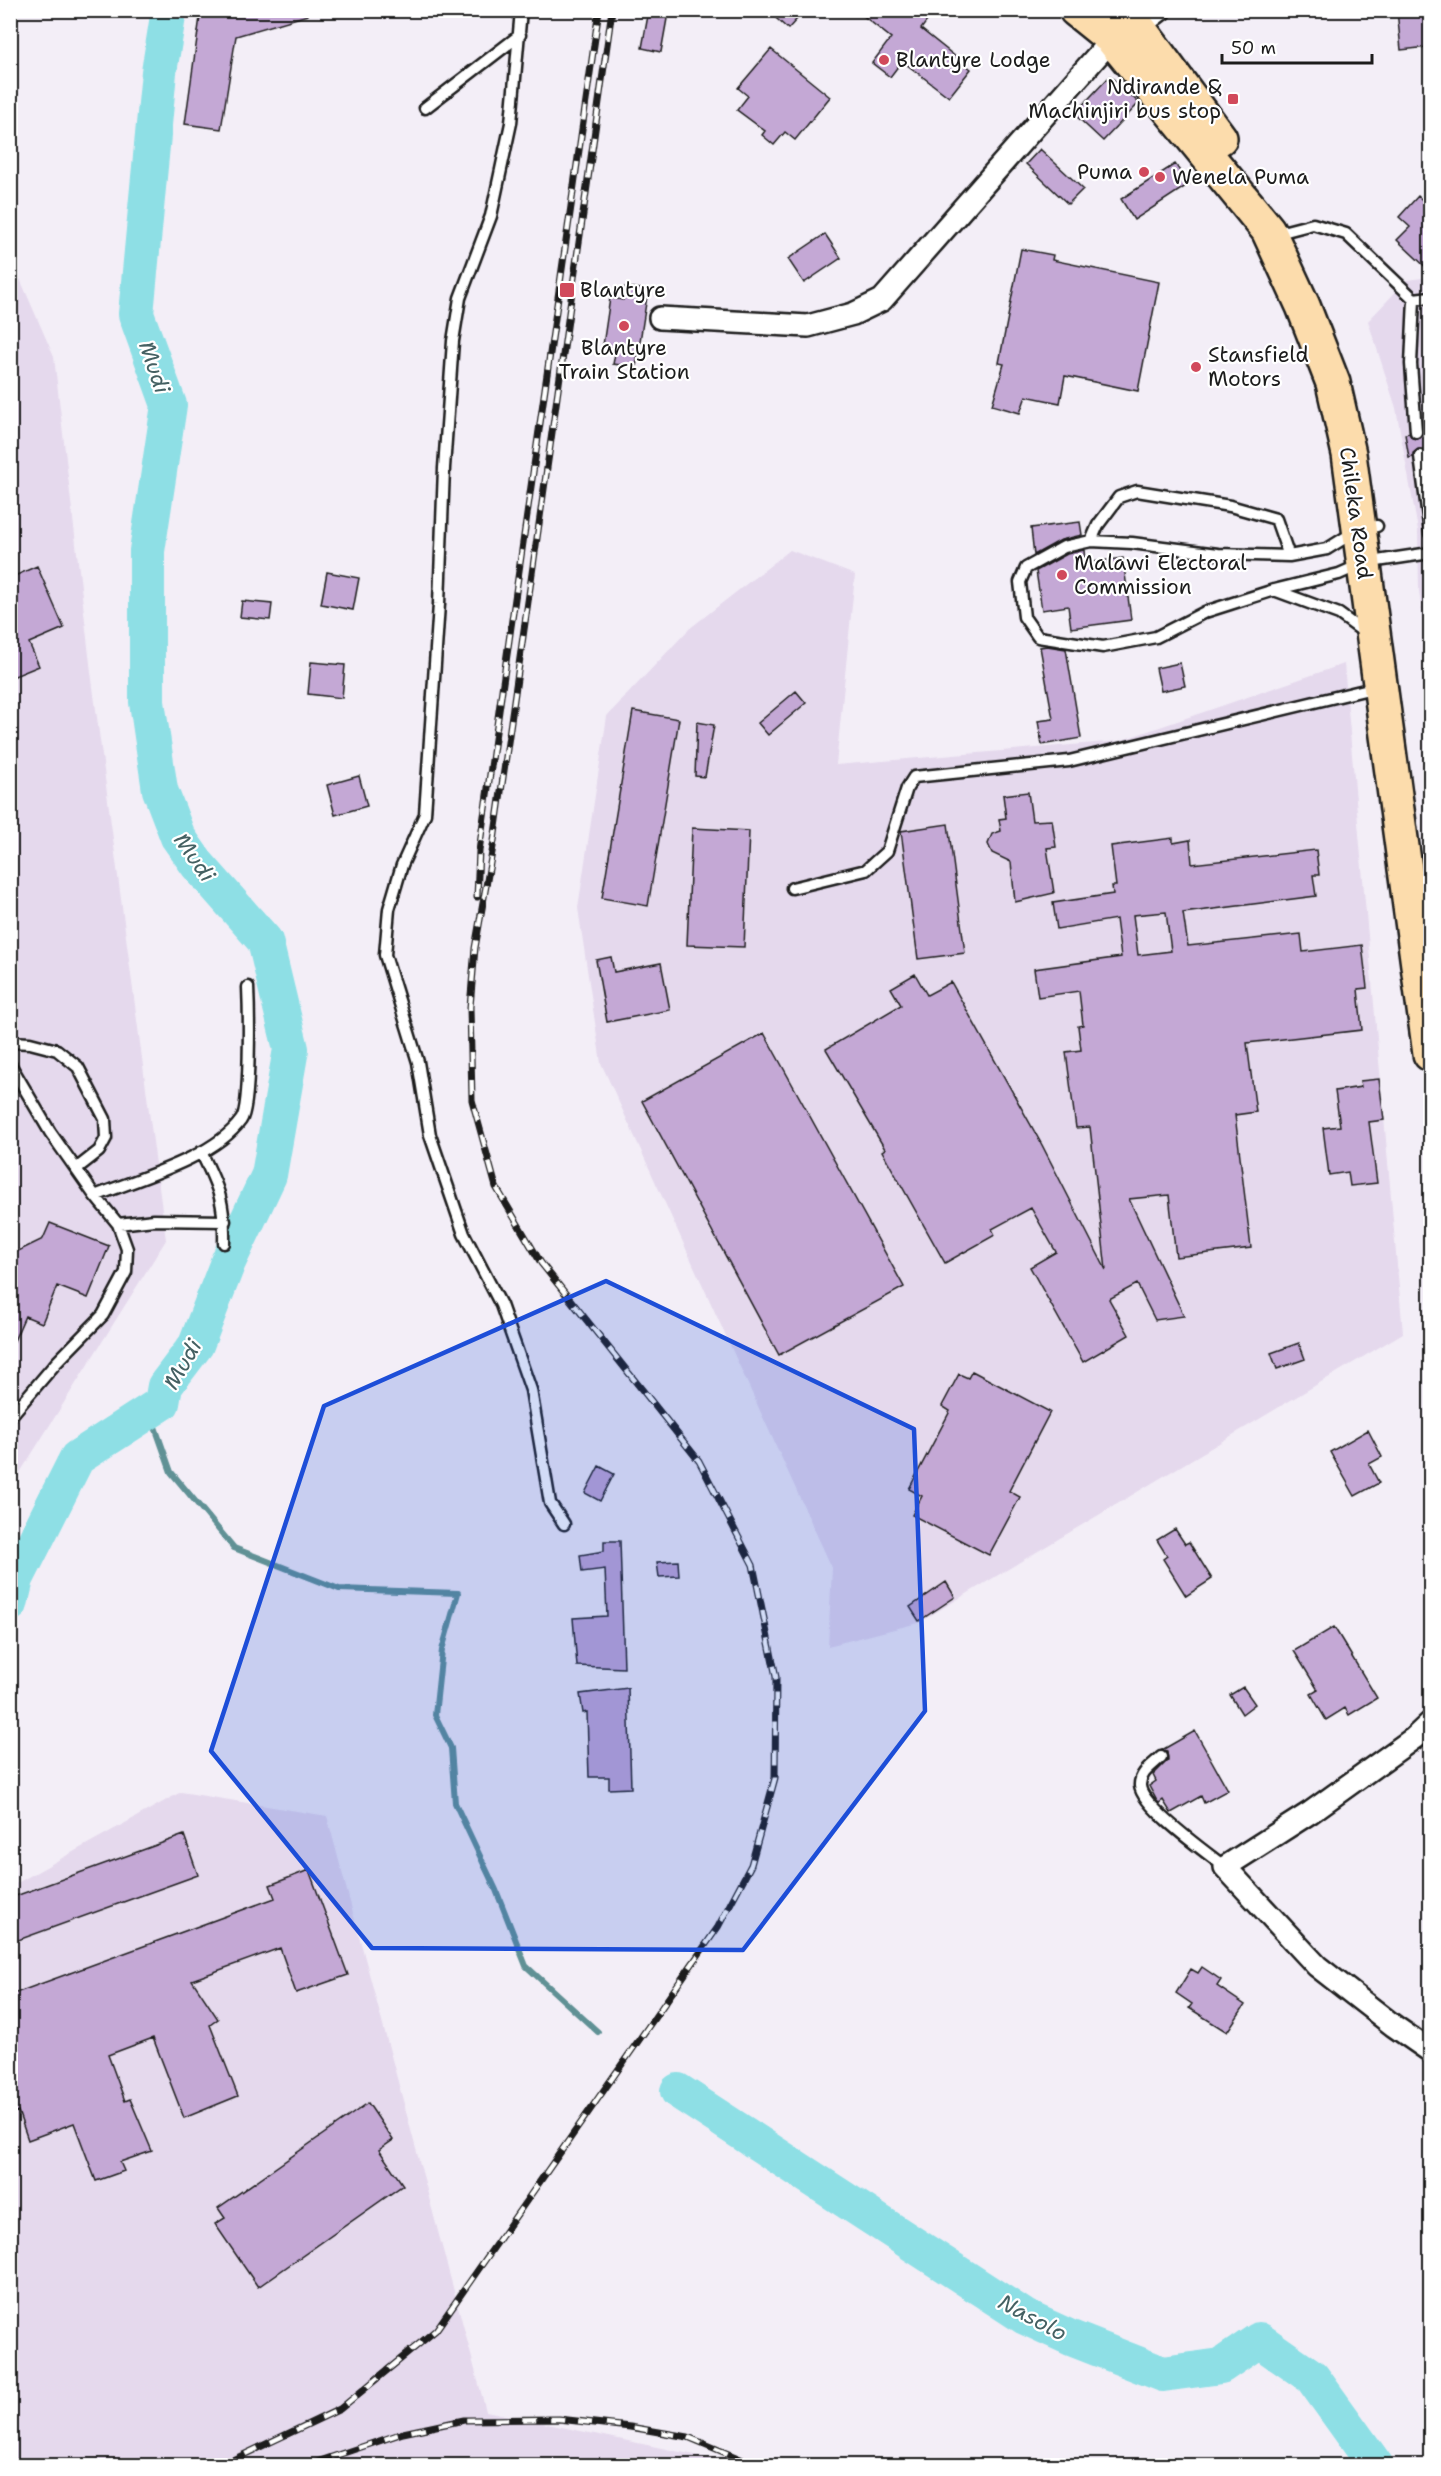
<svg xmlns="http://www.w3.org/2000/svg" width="1441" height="2476" font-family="'Shantell Sans',sans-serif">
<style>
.built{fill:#e5d9ed}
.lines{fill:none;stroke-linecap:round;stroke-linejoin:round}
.stream{stroke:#609195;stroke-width:6}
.river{stroke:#8edfe5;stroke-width:36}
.building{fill:#c4a8d5;stroke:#1c1c1c;stroke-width:1.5;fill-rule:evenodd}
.lane-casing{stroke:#1c1c1c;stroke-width:15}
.street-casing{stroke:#1c1c1c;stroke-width:26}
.highway-casing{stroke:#1c1c1c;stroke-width:38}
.lane{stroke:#fff;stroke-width:10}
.street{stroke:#fff;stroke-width:21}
.highway{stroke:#fcdcac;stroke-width:33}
.rail-casing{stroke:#1c1c1c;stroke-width:7}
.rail{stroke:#fff;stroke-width:4.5;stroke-dasharray:14;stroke-linecap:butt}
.marked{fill:#1d4ed8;fill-opacity:0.2;stroke:#1d4ed8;stroke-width:4.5;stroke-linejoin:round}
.poi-dot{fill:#d1495b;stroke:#fff;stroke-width:2}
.labels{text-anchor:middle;stroke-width:4.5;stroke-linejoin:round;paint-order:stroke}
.poi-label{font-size:21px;fill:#1c1c1c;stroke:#fff;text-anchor:start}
.street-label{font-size:21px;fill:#1c1c1c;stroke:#fff}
.water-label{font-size:22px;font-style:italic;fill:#446062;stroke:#fff}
</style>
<rect width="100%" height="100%" fill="#f3eef7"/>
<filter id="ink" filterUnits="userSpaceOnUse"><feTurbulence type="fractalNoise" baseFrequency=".0167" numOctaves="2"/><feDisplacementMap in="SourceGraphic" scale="12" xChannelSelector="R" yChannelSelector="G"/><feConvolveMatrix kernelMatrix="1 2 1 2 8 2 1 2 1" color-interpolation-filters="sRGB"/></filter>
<g filter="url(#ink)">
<path class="built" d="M10,256L54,357L91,672L166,1240L11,1487Z
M1430,277V673L1419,591L1418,530L1396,408L1368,321L1407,280Z
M790,550L855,575L836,765L1119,741L1344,664L1403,1333L918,1623L828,1646L832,1568L601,1063L578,908L607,716L689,629Z
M181,1792L327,1816L486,2411L742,2465H11L10,1887Z"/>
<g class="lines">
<path class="stream" d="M147,551L140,702L148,720L154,791L172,838L189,871L279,955L293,1030L284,1129L245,1249L215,1320L177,1369L154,1424L171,1472L234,1548L339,1589L458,1593L442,1650L435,1715L451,1748L455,1803L496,1890L526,1966L598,2032"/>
<path class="river" d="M10,1604L16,1579L77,1458L162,1403L165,1386L196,1345L228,1262L269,1175L291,1049L265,941L197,864L178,837L160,790L147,702V551L169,405L136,314L159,72L169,10
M678,2091L1025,2317L1071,2338L1163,2374L1221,2366L1259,2340L1312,2377L1376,2466"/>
</g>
<path class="building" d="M201,10H308V15L236,36L221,129L185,124Z
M649,10L668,13L661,52L642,48Z
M767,10H805L788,29Z
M856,10H935L921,29L971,69L949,97L902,61L890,77L872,63L891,38Z
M1397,10H1425L1428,47L1401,50Z
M771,49L830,97L795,140L785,132L774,145L762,135L765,131L737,110L748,96L738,88Z
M1110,76L1139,103L1103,141L1074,114Z
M1040,149L1083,189L1068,204L1026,164Z
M1175,164L1189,184L1134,220L1121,199Z
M1418,196L1431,208V272L1397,240L1410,227L1399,217Z
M825,234L841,258L804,283L788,259Z
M1021,249L1053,255L1052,260L1159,282L1138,391L1065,376L1060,403L1026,396L1020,413L992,405L1004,364L999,363Z
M625,287L648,290L636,367L613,364L615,354L602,352L610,298L623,300Z
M1431,430V454L1427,455L1423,449H1418L1413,453V457L1409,458L1405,434L1409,433L1412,438L1417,439L1422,436L1423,431Z
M1080,522L1082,535L1061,540L1034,555L1031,528Z
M1084,550L1085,563L1123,558L1131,620L1071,628L1068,606L1042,610L1036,571L1067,554Z
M37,566L64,628L29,643L39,666L10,678V578Z
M327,572L359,578L353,610L321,604Z
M242,601L272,604L270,620L240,617Z
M1047,646L1066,649L1081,738L1042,745L1038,721L1053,719L1040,647Z
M311,662L345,665L342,698L308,694Z
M1180,663L1185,686L1161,691L1156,668Z
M796,691L806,703L768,735L758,723Z
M633,711L679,719L648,906L602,898Z
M697,722L714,725L705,777L695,776Z
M359,776L367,806L335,815L327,785Z
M1028,792L1032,821L1052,820L1056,847L1047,848L1054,893L1015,902L1011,862L992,853L988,844L992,834L1001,831L999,819L1006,818L1003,795Z
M948,824L965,953L918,959L901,831Z
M692,828L749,831L744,947L687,945Z
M1173,838V843L1190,840L1192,864L1316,850L1319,875H1313L1316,896L1183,913L1188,946L1301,934L1303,952L1362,945L1367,988L1358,989L1362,1030L1247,1043L1256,1112L1235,1115L1251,1248L1176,1257L1169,1195L1129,1199L1184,1316L1155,1320L1137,1284L1109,1299L1129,1335L1083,1362L1030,1267L1056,1252L1031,1208L992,1229L995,1235L945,1263L882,1151L885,1149L826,1049L901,1005L891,988L915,974L927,995L951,982L1042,1145L1106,1270L1090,1127L1076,1128L1066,1052L1081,1050L1078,1026L1083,1025L1079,991L1038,997L1034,969L1121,957L1116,919L1057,929L1053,903L1113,894L1112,886H1116L1111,846ZM1166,912L1171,951L1138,955L1133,915Z
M611,957L614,972L661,963L670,1010L607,1022L596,960Z
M764,1033L904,1287L779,1355L642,1101Z
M1379,1079L1384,1120L1369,1122L1377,1183L1350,1186L1348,1172L1329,1175L1323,1128L1340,1126L1335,1091L1361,1087L1360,1081Z
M50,1223L109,1246L88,1298L57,1286L42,1323L25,1316L10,1350V1255L43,1239Z
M1299,1343L1305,1359L1277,1369L1271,1353Z
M972,1371L1050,1412L1009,1491L1020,1497L989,1555L912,1515L922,1496L909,1489L950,1411L942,1406L959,1374L968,1378Z
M1368,1430L1382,1457L1369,1464L1379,1483L1355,1496L1330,1452Z
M599,1466L614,1474L600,1501L585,1493Z
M1175,1529L1185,1544L1189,1542L1212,1579L1186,1596L1163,1559L1167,1556L1157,1540Z
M604,1541H620L624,1668L577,1666L573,1618L607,1616L605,1569L582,1572L580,1555L604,1551Z
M678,1561L679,1576L659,1577L657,1562Z
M946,1582L955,1597L919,1621L910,1607Z
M1334,1627L1377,1698L1349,1715L1345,1708L1326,1720L1311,1694L1318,1690L1294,1651Z
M1243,1687L1255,1704L1242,1714L1230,1695Z
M628,1688L631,1788L609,1789V1777H589L587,1712L583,1713L580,1694Z
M1195,1731L1228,1790L1204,1803L1201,1796L1171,1813L1163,1800L1159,1803L1157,1801L1149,1786L1156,1781L1153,1775L1168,1760L1167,1752L1162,1750Z
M184,1835L198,1875L10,1943V1898Z
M309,1870L348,1975L296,1993L280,1948L192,1980L218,2019L210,2025L238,2096L184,2118L153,2038L108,2055L125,2101L130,2099L152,2151L120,2162L124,2171L96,2181L74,2123L28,2140L18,2111L10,2114V1995L275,1898L270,1885Z
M1202,1967L1221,1980L1217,1986L1245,2005L1227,2032L1189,2008L1192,2004L1176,1993L1191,1969L1198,1973Z
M368,2103L393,2140L379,2150L403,2185L258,2287L215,2224L225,2218L218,2208Z"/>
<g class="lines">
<g class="lane-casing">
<path id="lane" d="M521,10L511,123L491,216L460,298L453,341L444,468L439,604L425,814L402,865L389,909L385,955L418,1062L430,1135L464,1234L501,1305L531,1390L550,1503L564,1524
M425,108L520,35
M1275,230L1286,231L1313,224L1346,234L1414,299L1411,364L1416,432
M1414,299L1430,297
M1420,456L1430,533
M1377,526L1359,529L1327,549L1289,556L1218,554L1132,543L1091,541L1064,547L1026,568L1020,582L1024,617L1038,637L1103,647L1156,637L1205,612L1274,590L1339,574L1364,563L1430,553
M1091,541L1098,525L1119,497L1137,491L1230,506L1276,519L1289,556
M1274,590L1339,614L1365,633
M792,888L866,870L887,851L907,788L914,777L1069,761L1377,687
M10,1042L30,1043L57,1050L78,1067L105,1119L106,1138L99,1151L76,1169
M10,1064L50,1132L95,1196L118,1224L127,1249L126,1272L103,1315L56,1363L10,1417
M201,1152C219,1188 225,1203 224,1243
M95,1196C137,1179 214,1158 241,1120C251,1107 249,1009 248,987
M118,1224L154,1220L225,1221
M1161,1757C1153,1765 1139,1773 1140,1786C1142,1807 1207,1853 1225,1867"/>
</g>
<g class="street-casing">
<path id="street" d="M660,318L808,326L853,314L882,300L1112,39L1138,27L1160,10
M1430,1723L1414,1738L1311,1812L1225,1867L1317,1966L1394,2026L1430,2051"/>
</g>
<g class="highway-casing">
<path id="highway" d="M1076,10L1112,39L1268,230L1303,306L1333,383L1349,454L1430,1054
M1119,10L1138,27L1220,138"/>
</g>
<use href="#lane" class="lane"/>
<use href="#street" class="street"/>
<use href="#highway" class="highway"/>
<g class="rail-casing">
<path id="rail" d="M477,897L479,851L599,10
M220,2466L340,2409L436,2330L718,1927L751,1865L775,1778L776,1677L753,1565L699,1461L541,1263L496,1187L472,1100L470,1007L475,948L494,841L612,10
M305,2466L403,2433L464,2420L559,2419L630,2427L688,2437L757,2466"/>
</g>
<use href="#rail" class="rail"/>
</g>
</g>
<path class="marked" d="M606,1281L914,1429L925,1711L743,1950L372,1948L211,1751L324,1406Z"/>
<g class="poi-dot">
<circle cx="884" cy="60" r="6"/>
<rect x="1227" y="93" width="12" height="12" rx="3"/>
<circle cx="1144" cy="172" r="6"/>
<circle cx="1160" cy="177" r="6"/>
<rect x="559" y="282" width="16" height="16" rx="3"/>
<circle cx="624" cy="326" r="6"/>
<circle cx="1196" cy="367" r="6"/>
<circle cx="1062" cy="575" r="6"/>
</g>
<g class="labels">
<g class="poi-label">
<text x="896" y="67">Blantyre Lodge</text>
<text x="1221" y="94" text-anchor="end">Ndirande &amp;<tspan x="1221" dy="24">Machinjiri bus stop</tspan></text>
<text x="1132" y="179" text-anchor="end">Puma</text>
<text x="1172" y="184">Wenela Puma</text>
<text x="580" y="297">Blantyre</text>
<text x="624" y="355" text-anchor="middle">Blantyre<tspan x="624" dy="24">Train Station</tspan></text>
<text x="1208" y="362">Stansfield<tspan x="1208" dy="24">Motors</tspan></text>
<text x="1074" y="570">Malawi Electoral<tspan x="1074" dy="24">Commission</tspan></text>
</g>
<g class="street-label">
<text transform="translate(1356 513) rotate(82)" y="7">Chileka Road</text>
</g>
<g class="water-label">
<text transform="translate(155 367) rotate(71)" y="8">Mudi</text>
<text transform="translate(195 857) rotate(55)" y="8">Mudi</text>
<text transform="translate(182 1364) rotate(-60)" y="8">Mudi</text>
<text transform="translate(1033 2317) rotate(28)" y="8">Nasolo</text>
</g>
</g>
<rect width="1441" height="2476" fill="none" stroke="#fff" stroke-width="36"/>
<rect x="18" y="18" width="1405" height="2440" fill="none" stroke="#1c1c1c" stroke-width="2" filter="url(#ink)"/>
<path d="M1222 54v9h150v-9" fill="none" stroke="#1c1c1c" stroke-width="3"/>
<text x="1231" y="54" font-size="18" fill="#1c1c1c" stroke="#ffffff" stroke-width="4.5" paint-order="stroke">50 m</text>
</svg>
